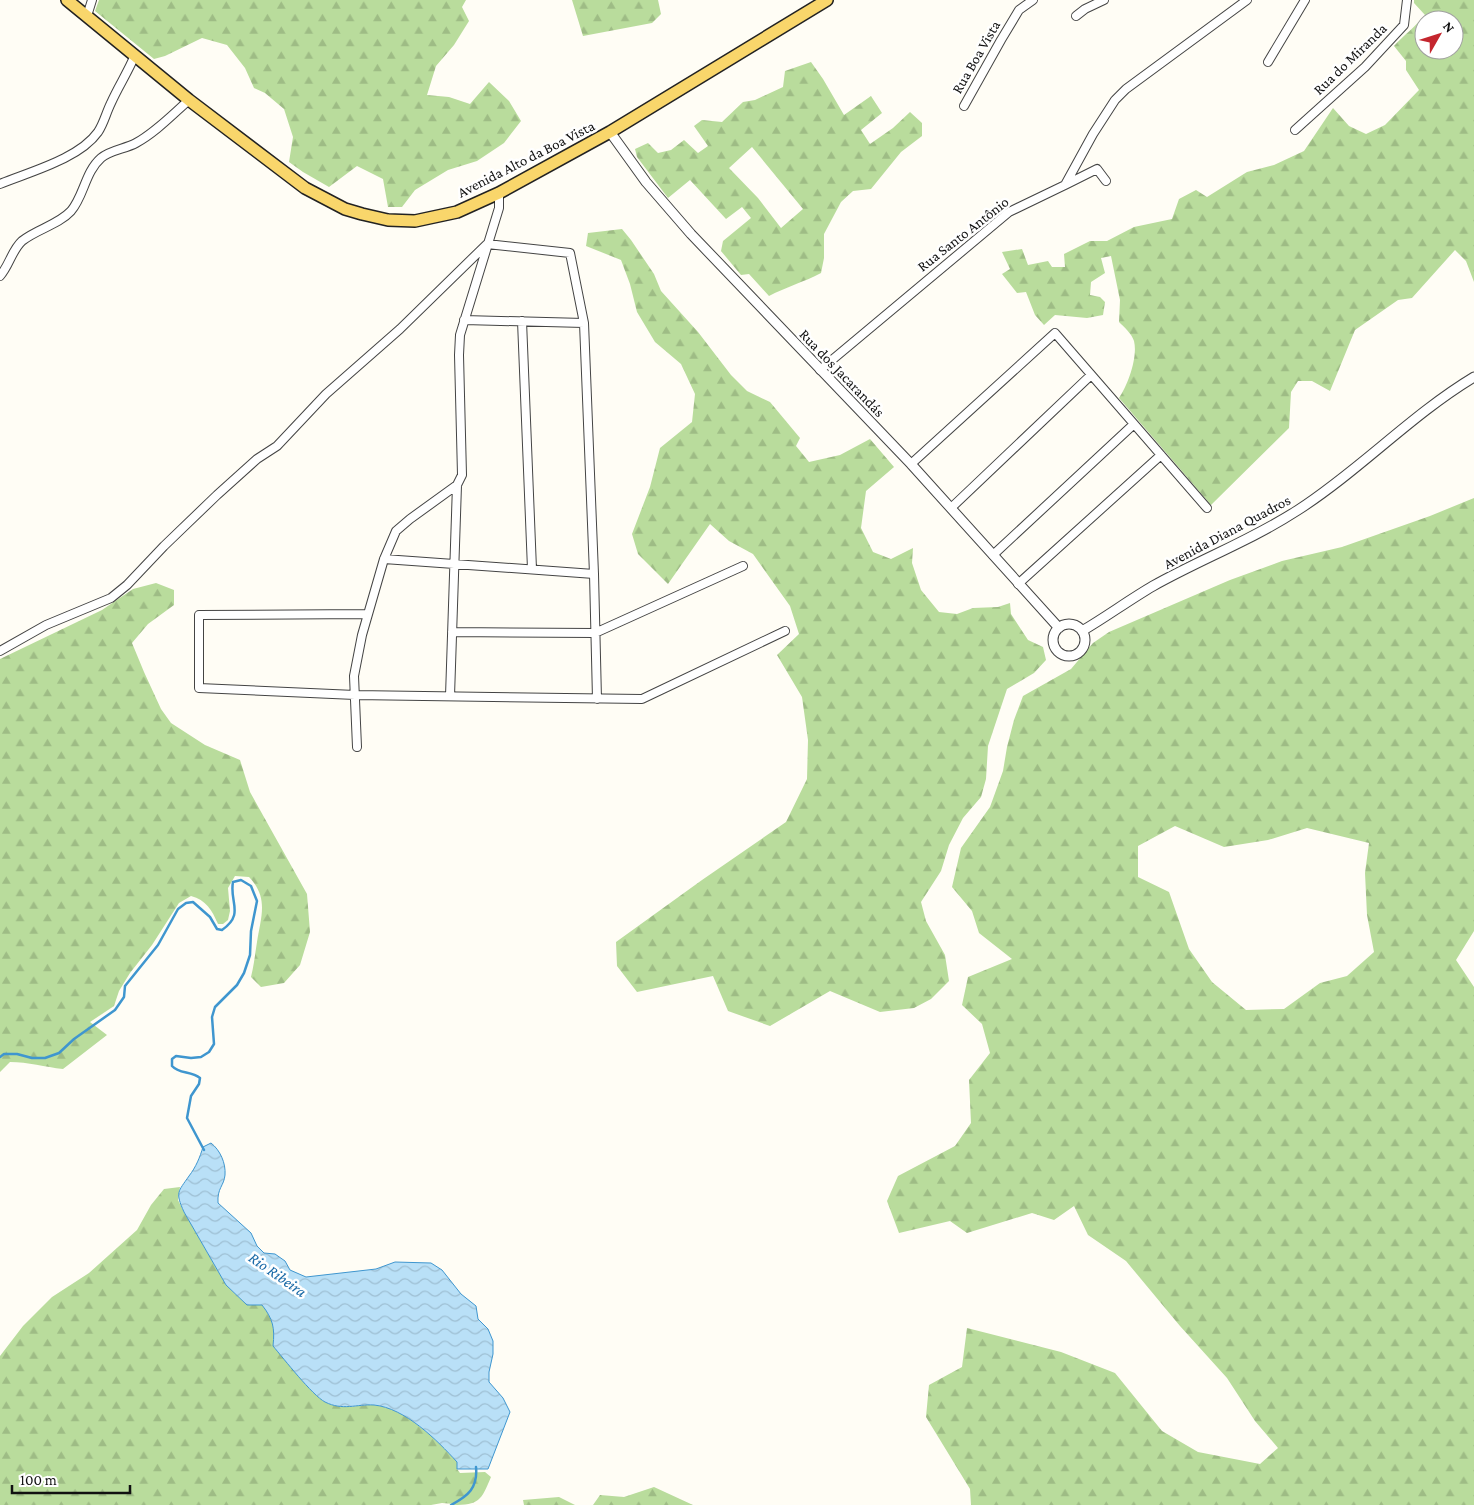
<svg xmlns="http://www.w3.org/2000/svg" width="1474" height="1505" font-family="'Crimson Pro',serif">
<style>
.forest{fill:url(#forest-firs);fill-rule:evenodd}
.water{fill:url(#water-waves);stroke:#3f96cf}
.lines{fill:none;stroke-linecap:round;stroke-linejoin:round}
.stream{stroke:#3f96cf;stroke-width:2.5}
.minor-casing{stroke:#444;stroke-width:10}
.tertiary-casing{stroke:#444;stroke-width:11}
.primary-casing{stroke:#222;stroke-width:14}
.minor{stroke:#fff;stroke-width:8}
.tertiary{stroke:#fff;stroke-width:9}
.primary{stroke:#f9d66b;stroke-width:11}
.labels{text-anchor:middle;stroke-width:5;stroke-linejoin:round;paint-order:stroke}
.street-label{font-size:15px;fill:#111;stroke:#fff}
.water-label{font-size:16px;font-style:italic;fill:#1768a6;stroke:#fff}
</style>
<defs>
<pattern id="forest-firs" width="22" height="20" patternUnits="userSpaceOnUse" patternTransform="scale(1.25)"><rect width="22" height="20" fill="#b9dc9c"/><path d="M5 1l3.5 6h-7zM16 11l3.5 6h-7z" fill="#9ebc85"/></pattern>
<pattern id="water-waves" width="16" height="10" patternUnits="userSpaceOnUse" patternTransform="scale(1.25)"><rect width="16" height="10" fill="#b9e0f7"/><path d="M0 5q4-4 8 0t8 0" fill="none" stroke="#9ebfd3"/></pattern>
</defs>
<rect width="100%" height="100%" fill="#fffdf5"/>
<path class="forest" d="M99,0H466L462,7L469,21L454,45L436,66L427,95L449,97L470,104L489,82L509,101L521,121L504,143L477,161L448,170L415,190L402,207H388L383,179L357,166L329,187L303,172L289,162L293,137L284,109L265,93L254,88L245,68L227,45L202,38L165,56L154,59L95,11Z
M572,0H658L661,14L652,23L583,36Z
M1414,0H1474V282L1466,261L1455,250L1412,298L1398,300L1355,330L1330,391L1312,381H1298L1291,392L1289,428L1211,505L1119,398C1128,385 1138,357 1134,341C1132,334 1124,327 1119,322L1120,300L1111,256L1101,258L1105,273L1091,282L1090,295L1100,297L1105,302L1103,315L1087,318L1055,315L1044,325L1035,315L1026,292L1017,293L1002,274L1010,269L1002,252L1022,249L1028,265L1048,261L1052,267H1065L1064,254L1090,241H1107L1134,227L1172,219L1179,199L1196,190L1207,197L1247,172L1274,165L1304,151L1333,108L1349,126L1366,134L1385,125L1419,90L1406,70V61L1394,46C1404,35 1415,27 1425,15L1414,3ZM1424,20H1454V50H1424Z
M811,62L823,79L844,115L871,96L882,113L861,130L870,144L893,128L910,112L922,123V136L901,152L871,189L853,191L841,202L824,234V258L821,273C804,282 786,287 769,296L749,274L741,275L721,251L723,241L751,218L742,207L726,219L690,180L668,198L637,157L635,149L648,143L658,153L671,150L684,140L698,153L708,146L694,126L702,120L722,122L743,102L755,100L783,87L785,71ZM752,147L803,209L781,228L758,198L729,168Z
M622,229L631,240L654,274L661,291L698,332L731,375L747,391L770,402L800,438L796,446L809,462L840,455L870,439L894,467L866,491L861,528L873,552L891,559L913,548L912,563L921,590L939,612L957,614L973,608L998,607L1010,603L1011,614L1028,640L1043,647L1046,660L1034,673L1007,689L988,746L986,779L981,797L963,818L949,845L941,871L921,902L926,921L945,955L949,981L931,999L914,1008L880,1012L830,991L770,1026L728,1011L713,976L637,992L617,966L616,942L702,880L786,822L807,779L808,740L802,697L777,655L799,634L790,606L753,554L729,541L710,524L668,584L638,554L632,534L650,487L660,448L692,422L695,394L681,364L655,342L637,312L630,284L621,260L586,246L588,233Z
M1474,498V931L1456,960L1474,987V1505H971L970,1489L926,1417L929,1385L962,1367L967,1328L1061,1352L1115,1373L1162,1431L1198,1452L1260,1464L1278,1448L1255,1421L1227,1378L1180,1326L1126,1261L1088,1235L1074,1206L1054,1220L1032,1213L967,1233L950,1221L899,1233L887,1201L898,1176L955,1146L971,1123L969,1080L990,1053L982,1024L962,1005L968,977L1012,959L979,933L972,911L952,887L961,848L990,807L1003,771L1007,747L1014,720L1023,696L1071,669L1093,643L1109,632L1230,580L1282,561L1342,547L1430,516ZM1175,826L1224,847L1268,840L1307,828L1369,843L1365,873L1367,915L1374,952L1347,976L1320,983L1284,1009L1246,1010L1212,982L1189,949L1169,892L1138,877V846Z
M156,583L174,590V605L148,624L132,643L144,672L161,709L171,723L205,745L240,760L250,792L307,894L310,932L300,965L284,983L261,987L251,977C254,965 255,954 257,942C261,916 269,898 249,877L235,876L228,888L230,911L228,920L223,924H218C212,910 206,900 191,896L179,903L152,945L130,973L119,991L114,1006L90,1022L107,1035L63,1069C45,1067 28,1062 10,1062L0,1072V659L102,610L133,589Z
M180,1187L178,1200L184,1212L226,1285L247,1305H262C273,1319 275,1328 273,1346C285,1359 312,1395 325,1402C343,1411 356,1404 374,1405C405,1408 437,1440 457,1462V1469L460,1473L485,1472L491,1477C481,1501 479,1505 453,1505L454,1504L442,1503L431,1505H0V1356L23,1326L52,1297L89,1273L137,1230L151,1205L164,1189Z
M654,1487L693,1505H593L600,1495L624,1497Z
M559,1497L575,1505H524L523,1500Z"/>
<path class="water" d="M211,1143C220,1150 226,1163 225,1175C224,1186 217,1188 218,1203L251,1233L257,1246L264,1253L275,1254L285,1261L290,1270L306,1277L376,1269L395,1262L431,1263L442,1270L461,1294L476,1306L478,1319L488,1329L493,1341V1354L489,1372V1382L503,1398L510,1412L488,1469H457V1462C437,1440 405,1408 374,1405C356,1404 343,1411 325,1402C312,1395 284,1359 273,1346C275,1328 273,1319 262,1305H247L226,1285L184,1212C175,1192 178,1192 189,1176C196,1167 200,1157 203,1147Z"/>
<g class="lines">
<path class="stream" d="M0,1057L4,1054H17L32,1058H45L59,1053L74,1039L115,1010L124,997L125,986L158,945L178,909L186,903L193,902L210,917L217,929L222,930C245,914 229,902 233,882L241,880L251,886L257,901L251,931L250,955L244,973L237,985L215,1007L212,1017L214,1044L209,1052L201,1057L191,1058L176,1056L172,1059V1066C179,1074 191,1071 200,1078L199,1084L191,1096L187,1118L204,1150
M451,1505C468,1496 478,1488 476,1467"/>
<g class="minor-casing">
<path id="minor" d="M87,16L92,0
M1076,16L1085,9L1104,0
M1268,62L1305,0
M964,106L1001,40L1019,10L1033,0
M1295,130L1365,67L1404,25L1407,0
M0,184C29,172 79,159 98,132C104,123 106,113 111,103C118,87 128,72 135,55
M1065,185L1097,169L1106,181
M0,276C9,266 12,250 22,241C37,229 58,225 71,211C84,196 85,172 101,158C110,150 125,149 136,143C156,132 172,115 189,100
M464,320L584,323
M522,321L532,569
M820,370L1009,212L1065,185L1093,134L1115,100L1126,89L1247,0
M911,464L1055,333L1207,508
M951,508L1091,375
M993,555L1134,424
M384,559L594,574
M1018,584L1161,455
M368,614L199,615V688L355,695L642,699L785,631
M452,632L595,633L743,566
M0,651L46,625L111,598L127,585L164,546L217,495L257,459L277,446L326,394L400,329L487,244L570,253L584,323L594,574L597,699
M450,696L457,485
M357,747L354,676L362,635L384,559L396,531L410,519L457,485L462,475L459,355L460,335L499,208V193"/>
</g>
<g class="tertiary-casing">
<path id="tertiary" d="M610,132L646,182L691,234L911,464L1059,628
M1053 640a16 16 0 1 1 32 0a16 16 0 1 1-32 0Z
M1082,631C1106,617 1129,600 1153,586C1201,559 1252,540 1298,510C1360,470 1411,415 1474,377"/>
</g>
<g class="primary-casing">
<path id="primary" d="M67,0L189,100L305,188L345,209L362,214L388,220L415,221L457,212L499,193L610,132L827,0"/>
</g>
<use href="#minor" class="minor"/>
<use href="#tertiary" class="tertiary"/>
<use href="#primary" class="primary"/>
</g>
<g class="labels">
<g class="street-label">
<text transform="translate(976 57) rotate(-60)" y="5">Rua Boa Vista</text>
<text transform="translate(1350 59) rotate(-44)" y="5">Rua do Miranda</text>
<text transform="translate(526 159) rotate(-27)" y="5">Avenida Alto da Boa Vista</text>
<text transform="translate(963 234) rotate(-38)" y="5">Rua Santo Antônio</text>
<text transform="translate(842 373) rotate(46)" y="5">Rua dos Jacarandás</text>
<text transform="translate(1227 532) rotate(-28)" y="5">Avenida Diana Quadros</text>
</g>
<g class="water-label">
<text transform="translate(278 1274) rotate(35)" y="6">Rio Ribeira</text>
</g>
</g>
<g transform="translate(1439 35) rotate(51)"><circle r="24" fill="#ffffff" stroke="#a0a0a0"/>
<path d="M0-4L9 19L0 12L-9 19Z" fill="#c4262e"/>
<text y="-8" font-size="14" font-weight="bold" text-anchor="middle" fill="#111111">N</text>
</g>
<path d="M12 1485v8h118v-8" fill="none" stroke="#111111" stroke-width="2.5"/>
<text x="20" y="1485" font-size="15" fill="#111111" stroke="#ffffff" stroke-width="4" paint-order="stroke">100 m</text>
</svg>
